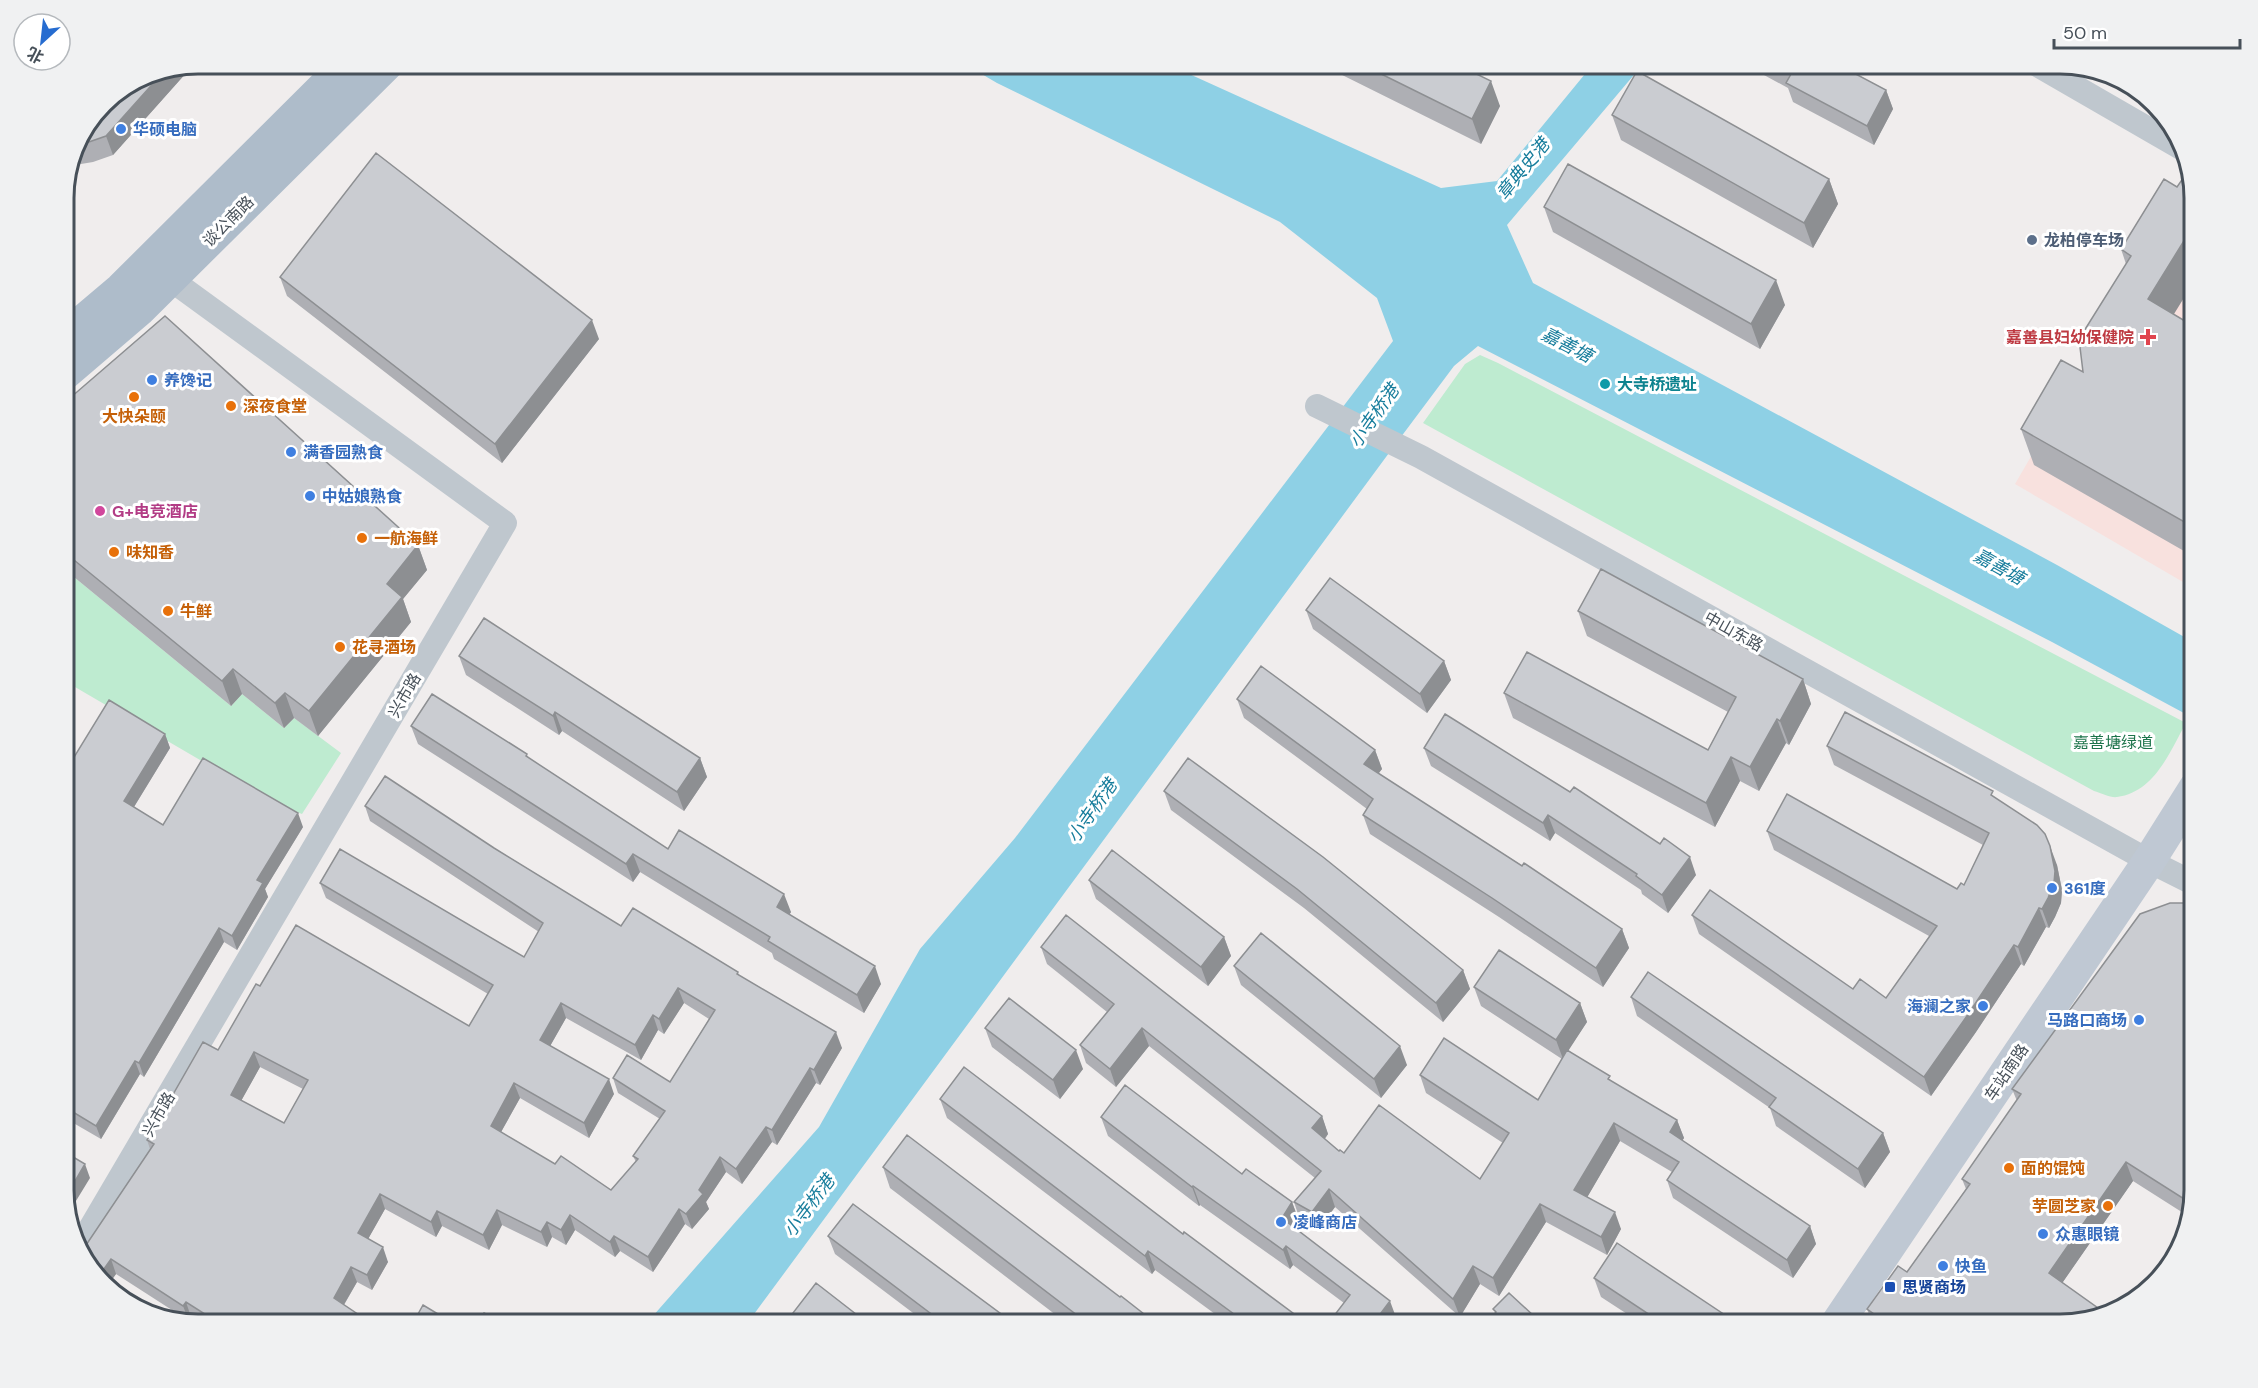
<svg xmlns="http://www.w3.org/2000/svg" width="2258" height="1388" font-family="'DM Sans','Noto Sans SC',sans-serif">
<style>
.medical{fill:#f8e1de}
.green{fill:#beebd0}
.water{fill:#8ed0e5}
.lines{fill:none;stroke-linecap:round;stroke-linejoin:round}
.street{stroke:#bfc7ce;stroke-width:24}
.secondary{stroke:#bfc8d3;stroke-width:33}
.primary{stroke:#aebcca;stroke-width:33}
.wall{fill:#aeafb4;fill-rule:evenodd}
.shaded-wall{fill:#8d8f92}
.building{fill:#caccd1;stroke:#8d8f92;stroke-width:1.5;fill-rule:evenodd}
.shop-dot{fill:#3f7fe0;stroke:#fff;stroke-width:2}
.service-dot{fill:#5c6f8a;stroke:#fff;stroke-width:2}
.health-dot{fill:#e0444e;stroke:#fff;stroke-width:2}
.culture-dot{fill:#0f9aa8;stroke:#fff;stroke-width:2}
.food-dot{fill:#e8710a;stroke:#fff;stroke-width:2}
.hotel-dot{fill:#d1479c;stroke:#fff;stroke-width:2}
.transit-dot{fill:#1a4fb4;stroke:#fff;stroke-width:2}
.labels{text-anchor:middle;stroke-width:6;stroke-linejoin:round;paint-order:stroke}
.shop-label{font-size:16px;font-weight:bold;fill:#366cbe;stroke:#fff;text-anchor:start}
.street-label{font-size:16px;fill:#475059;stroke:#fff}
.service-label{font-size:16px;font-weight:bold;fill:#4e5e75;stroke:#fff;text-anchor:start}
.health-label{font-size:16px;font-weight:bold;fill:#be3a42;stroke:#fff;text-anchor:end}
.culture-label{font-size:16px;font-weight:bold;fill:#0d838f;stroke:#fff;text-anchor:start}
.food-label{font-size:16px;font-weight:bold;fill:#c56008;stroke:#fff;text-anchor:start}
.hotel-label{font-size:16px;font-weight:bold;fill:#b23c85;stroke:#fff;text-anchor:start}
.park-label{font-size:16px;fill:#1d744b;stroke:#fff}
.transit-label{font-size:16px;font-weight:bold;fill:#164399;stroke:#fff;text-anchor:start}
.water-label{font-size:18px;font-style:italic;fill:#177d9c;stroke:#fff}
.rim{fill:none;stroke:#475059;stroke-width:3}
</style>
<rect width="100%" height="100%" fill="#f0eded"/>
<path class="medical" d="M2192,180L2195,189V589L2015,484Z"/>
<path class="green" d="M1480,355L1498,363L2186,723C2170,751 2155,792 2117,797C2111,798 2101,793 2094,791L1423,423L1465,364Z
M63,568L231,706L242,694L284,728L294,718L341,753L302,814L272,802L63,680Z"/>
<path class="water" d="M963,63H1165L1441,188L1497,181L1594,63H1644L1507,225L1533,283L2057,565L2195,643V719L2052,642L1478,346L1454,366L1386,457L746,1325H645L819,1127L920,949L1015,838L1393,341L1377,298L1280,222L997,83Z"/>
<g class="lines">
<path class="street" d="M2034,63L2183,149
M1317,406L1421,457L2149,861L2195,884
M78,1249L505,523L170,279L158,268"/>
<path class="secondary" d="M1836,1325L2149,861L2195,788"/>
<path class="primary" d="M63,338L121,289L348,63
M63,375L139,310L388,63"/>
</g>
<path class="wall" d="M195,63L113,155L93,162L75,165L69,164L73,146L103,102L146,73Z
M1318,63H1454L1500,106L1481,144Z
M1537,63H1561L1556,73Z
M1742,63H1835L1886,90L1893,109L1874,145L1793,102L1788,88Z
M1908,63H1918L1916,67Z
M1612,115L1829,179L1838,204L1813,248L1621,140Z
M2164,179L2174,314L2195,327V565L2191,555L2034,465L2021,429L2083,372L2126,264L2121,249Z
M1544,207L1785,305L1760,349L1553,232Z
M280,277L599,339L502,463L287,296Z
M63,404L418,545L427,570L403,599L411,622L318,736L294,718L284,728L242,694L231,706L63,568Z
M1306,610L1444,661L1451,680L1427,713L1313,629Z
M1578,611L1803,679L1811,704L1789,745L1786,743L1759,791L1740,781L1715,827L1513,718L1504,693L1708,750L1728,712L1587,636Z
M459,656L700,758L707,777L684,811L562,731L559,735L466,675Z
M1237,699L1375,750L1382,769L1378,774L1622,929L1629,948L1603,987L1499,917L1370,834L1363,815L1367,809L1244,718Z
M411,726L527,754L528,758L668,849L791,912L789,915L881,984L864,1013L774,959L772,953L640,872L633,882L418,744Z
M165,734L170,748L134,807L163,825L303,827L265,889L268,897L237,950L224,942L144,1077L140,1074L101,1139L63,1117V765L68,767Z
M1827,746L1996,798L2057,865L2062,890L2061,903L2055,917L2049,928L2046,927L2024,966L2021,964L1976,1032L1931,1096L1699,934L1692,915L1853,989L1886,998L1929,936L1774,850L1767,831L1957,889L1964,885L1983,845L1834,765Z
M1424,748L1696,875L1668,913L1642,894L1641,890L1555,833L1550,841L1431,766Z
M1164,791L1463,970L1470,989L1443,1022L1304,908L1171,810Z
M365,806L494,848L621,926L738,972L739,975L842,1048L820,1085L816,1083L777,1145L772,1142L742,1184L726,1172L706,1202L709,1209L692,1229L685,1224L653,1272L620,1251L615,1257L575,1230L566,1245L552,1237L547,1247L502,1225L489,1250L442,1226L436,1237L385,1209L368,1239L388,1262L372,1290L357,1282L344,1305L374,1325H204L191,1317L189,1321L116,1274L108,1285L81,1258L80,1254L150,1149L147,1140L218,1050L260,986L469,1026L488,994L326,898L320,883L524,957L539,932L370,821ZM684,1003L709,1019L670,1082L613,1078L618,1093L660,1119L633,1156L636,1162L611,1190L555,1164L501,1132L520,1098L589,1138L614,1094L550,1046L566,1018L641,1060L658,1030L664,1034ZM260,1067L303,1089L284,1123L241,1101Z
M1089,880L1224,937L1231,956L1208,986L1096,899Z
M1041,947L1322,1116L1328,1134L1325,1139L1339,1151L1344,1153L1480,1179L1503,1143L1426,1093L1420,1075L1538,1100L1562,1059L1481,1006L1474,987L1580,1003L1587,1022L1568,1050L1612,1082L1677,1120L1684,1138L1682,1141L1810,1226L1816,1244L1793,1278L1673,1198L1667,1180L1672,1172L1620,1141L1587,1197L1621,1229L1607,1255L1546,1222L1499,1296L1480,1284L1460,1317L1335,1207L1318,1230L1300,1220L1294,1202L1315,1178L1149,1046L1116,1087L1086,1063L1080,1045L1107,1012L1047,964Z
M1234,966L1407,1065L1381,1098L1241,985Z
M1631,997L1883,1133L1890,1152L1865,1188L1776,1126L1770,1108L1637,1016Z
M985,1028L1083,1069L1060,1099L992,1047Z
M2012,1089L2195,1191L2188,1216L2133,1181L2062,1283L2061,1325H1873L1867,1309L1907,1272L1966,1189L1962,1179L2017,1101Z
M940,1099L1183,1234L1309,1325H1230L1155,1270L1152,1274L947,1118Z
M1101,1117L1242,1174L1292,1202L1299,1221L1295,1228L1397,1320L1344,1303L1293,1265L1290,1269L1200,1205L1199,1206L1108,1136Z
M883,1167L1120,1297L1158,1325H1069L890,1188Z
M828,1236L1016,1325H929L835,1254Z
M1594,1278L1737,1323L1738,1325H1644L1601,1297Z"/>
<path class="shaded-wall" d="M195,63L113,155L106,136L166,69Z
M1553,63H1561L1556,73Z
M1491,81L1500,106L1481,144L1472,119Z
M1886,90L1893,109L1874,145L1867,126Z
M1829,179L1838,204L1813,248L1804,223Z
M2195,223V280L2161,335L2148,299Z
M1776,280L1785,305L1760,349L1751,324Z
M592,320L599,339L502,463L495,444Z
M418,545L427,570L403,599L411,622L318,736L309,711L387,584Z
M1444,661L1451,680L1427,713L1420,694Z
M233,669L242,694L231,706L222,681Z
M1803,679L1811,704L1789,745L1780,721Z
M285,693L294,718L284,728L275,703Z
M555,712L562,731L559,735L553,716Z
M1777,719L1786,743L1759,791L1750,767Z
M165,734L170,748L129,815L124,801Z
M1375,750L1382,769L1371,783L1364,764Z
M1731,757L1740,781L1715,827L1706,803Z
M700,758L707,777L684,811L677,792Z
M298,813L303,827L265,889L268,897L237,950L232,936L257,880Z
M1548,815L1555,833L1550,841L1543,823Z
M2050,846L2057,865L2062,890L2061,903L2055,917L2049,928L2042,909Z
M633,854L640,872L633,882L626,864Z
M1690,857L1696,875L1668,913L1662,895Z
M784,894L791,912L783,925L777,907Z
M2039,908L2046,927L2024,966L2018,947Z
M219,928L224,942L144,1077L139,1063Z
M1622,929L1629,948L1603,987L1596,968Z
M1224,937L1231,956L1208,986L1201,967Z
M2014,945L2021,964L1976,1032L1931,1096L1924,1077Z
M875,966L881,984L864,1013L857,995Z
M1463,970L1470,989L1443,1022L1436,1003Z
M678,988L684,1003L664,1034L659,1019Z
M561,1003L566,1018L545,1055L540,1040Z
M1580,1003L1587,1022L1563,1059L1556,1040Z
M653,1015L658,1030L641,1060L635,1045Z
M1142,1028L1149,1046L1116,1087L1110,1069Z
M836,1032L842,1048L820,1085L814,1070Z
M1400,1046L1407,1065L1381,1098L1374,1079Z
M1076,1050L1083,1069L1060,1099L1053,1080Z
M254,1052L260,1067L236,1110L231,1095Z
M135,1061L140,1074L101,1139L96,1126Z
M810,1068L816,1083L777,1145L772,1130Z
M609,1079L614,1094L589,1138L584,1123Z
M514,1083L520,1098L496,1141L491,1126Z
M1322,1116L1328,1134L1319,1146L1312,1128Z
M1677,1120L1684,1138L1676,1150L1670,1132Z
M1614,1123L1620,1141L1581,1208L1574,1190Z
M766,1127L772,1142L742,1184L736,1169Z
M1883,1133L1890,1152L1865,1188L1858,1169Z
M720,1157L726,1172L706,1202L709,1209L692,1229L686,1214L699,1190Z
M2126,1162L2133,1181L2056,1292L2049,1273Z
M85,1164L90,1178L68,1214L64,1200Z
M1193,1186L1200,1205L1199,1206L1192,1187Z
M1329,1189L1335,1207L1318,1230L1312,1212Z
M380,1194L385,1209L363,1248L358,1233Z
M1292,1202L1299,1221L1289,1236L1282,1218Z
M1540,1204L1546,1222L1499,1296L1493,1278Z
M679,1209L685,1224L653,1272L648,1257Z
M497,1210L502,1225L489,1250L483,1235Z
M437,1211L442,1226L436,1237L431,1222Z
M1615,1212L1621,1229L1607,1255L1601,1237Z
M570,1215L575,1230L566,1245L561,1230Z
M547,1222L552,1237L547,1247L541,1232Z
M1810,1226L1816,1244L1793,1278L1787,1260Z
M614,1236L620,1251L615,1257L610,1242Z
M1286,1246L1293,1265L1290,1269L1283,1250Z
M383,1247L388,1262L372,1290L367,1275Z
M1148,1251L1155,1270L1152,1274L1145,1256Z
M111,1259L116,1274L108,1285L99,1276Z
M1473,1266L1480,1284L1460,1317L1453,1299Z
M351,1267L357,1282L339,1313L334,1298Z
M1390,1301L1397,1320L1393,1325H1372Z
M186,1302L191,1317L189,1321L183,1306Z
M1535,1317L1538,1325H1527Z"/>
<path class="building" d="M1359,63H1454L1491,81L1472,119Z
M1771,63H1835L1886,90L1867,126L1786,83L1791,74Z
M166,69L106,136L86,143L74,145L103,102L146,73Z
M1637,71L1829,179L1804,223L1612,115Z
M376,153L592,320L495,444L280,277Z
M1568,164L1776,280L1751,324L1544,207Z
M2186,174L2191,177L2195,189V223L2148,299L2195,327V528L2021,429L2061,360L2083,372L2079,339L2131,256L2121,249L2164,179L2177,187Z
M165,316L418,545L387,584L402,597L309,711L285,693L275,703L233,669L222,681L63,551V404Z
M2195,544V555L2190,552Z
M1601,569L1803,679L1780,721L1777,719L1750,767L1731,757L1706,803L1504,693L1527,652L1708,750L1736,697L1578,611Z
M1330,578L1444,661L1420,694L1306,610Z
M484,618L700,758L677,792L555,712L553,716L459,656Z
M1261,666L1375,750L1364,764L1522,866L1524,863L1622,929L1596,968L1492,898L1363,815L1373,799L1237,699Z
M432,694L527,754L526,756L668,849L679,830L784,894L777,907L875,966L857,995L768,941L770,937L633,854L626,864L411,726Z
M109,700L165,734L124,801L163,825L203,758L298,813L257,880L263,883L232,936L219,928L139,1063L135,1061L96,1126L63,1106V765L68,767Z
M1845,712L1993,791L1991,795L2037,825L2045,834L2050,846L2055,871L2054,883L2048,898L2042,909L2039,908L2018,947L2014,945L1969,1013L1924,1077L1692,915L1710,890L1853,989L1860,979L1886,998L1937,926L1767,831L1787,794L1957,889L1961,883L1964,885L1989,833L1827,746Z
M1445,714L1570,792L1574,787L1660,844L1664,838L1690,857L1662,895L1636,876L1637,874L1548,815L1543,823L1424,748Z
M1188,758L1323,857L1463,970L1436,1003L1297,889L1164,791Z
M385,776L494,848L621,926L633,908L738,972L737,974L836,1032L814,1070L810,1068L772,1130L766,1127L736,1169L720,1157L699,1190L703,1194L686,1214L679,1209L648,1257L614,1236L610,1242L570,1215L561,1230L547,1222L541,1232L497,1210L483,1235L437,1211L431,1222L380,1194L358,1233L383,1247L367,1275L351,1267L334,1298L374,1325H222L186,1302L183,1306L111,1259L99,1276L84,1261L86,1259L80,1256V1254L154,1144L147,1140L203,1042L218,1050L256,984L260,986L296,925L469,1026L493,985L320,883L340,849L524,957L543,923L365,806ZM678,988L715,1010L670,1082L627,1055L613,1078L665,1111L633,1156L638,1159L611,1190L561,1156L555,1164L491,1126L514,1083L584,1123L609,1079L540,1040L561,1003L635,1045L653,1015L659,1019ZM254,1052L308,1080L284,1123L231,1095Z
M1112,850L1224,937L1201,967L1089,880Z
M2170,903H2195V1191L2192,1204L2126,1162L2049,1273L2105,1313L2061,1325H1890L1867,1309L1898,1266L1907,1272L1970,1184L1962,1179L2021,1094L2012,1089L2140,914Z
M1066,915L1322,1116L1312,1128L1339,1151L1340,1150L1344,1153L1379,1105L1480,1179L1509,1133L1420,1075L1444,1038L1538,1100L1567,1050L1610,1076L1608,1079L1677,1120L1670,1132L1810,1226L1787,1260L1667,1180L1679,1162L1614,1123L1574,1190L1615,1212L1601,1237L1540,1204L1493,1278L1473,1266L1453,1299L1329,1189L1312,1212L1294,1202L1321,1171L1142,1028L1110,1069L1080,1045L1114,1004L1041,947Z
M1261,933L1400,1046L1374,1079L1234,966Z
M1499,950L1580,1003L1556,1040L1474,987Z
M1648,972L1883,1133L1858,1169L1769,1107L1776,1098L1631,997Z
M1009,998L1076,1050L1053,1080L985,1028Z
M964,1067L1183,1234L1184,1232L1309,1325H1249L1148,1251L1145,1256L940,1099Z
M1125,1085L1242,1174L1246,1169L1292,1202L1282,1218L1390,1301L1372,1325H1327L1350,1295L1286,1246L1283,1250L1193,1186L1192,1187L1101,1117Z
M907,1135L1120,1297L1121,1296L1158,1325H1090L883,1167Z
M63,1151L85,1164L64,1200L63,1199Z
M853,1204L1016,1325H946L828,1236Z
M1617,1243L1737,1323L1736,1325H1665L1594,1278Z
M816,1283L870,1325H790L786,1322Z
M1509,1293L1535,1317L1527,1325H1483L1496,1312L1493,1309Z
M423,1305L448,1320L445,1325H412Z
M484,1313L509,1325H478Z"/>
<g class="shop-dot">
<circle cx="121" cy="129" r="6"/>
<circle cx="152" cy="380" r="6"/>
<circle cx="291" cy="452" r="6"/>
<circle cx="310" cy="496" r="6"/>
<circle cx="2052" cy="888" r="6"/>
<circle cx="1983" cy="1006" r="6"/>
<circle cx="2139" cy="1020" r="6"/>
<circle cx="1281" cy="1222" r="6"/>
<circle cx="2043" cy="1234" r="6"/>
<circle cx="1943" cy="1266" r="6"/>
</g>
<circle class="service-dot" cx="2032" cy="240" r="6"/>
<path class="health-dot" d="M2145 328h6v6h6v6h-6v6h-6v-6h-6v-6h6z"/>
<circle class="culture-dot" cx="1605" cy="384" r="6"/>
<g class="food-dot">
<circle cx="134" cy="397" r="6"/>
<circle cx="231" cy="406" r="6"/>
<circle cx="362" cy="538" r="6"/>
<circle cx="114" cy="552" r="6"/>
<circle cx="168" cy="611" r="6"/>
<circle cx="340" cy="647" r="6"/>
<circle cx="2009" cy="1168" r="6"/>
<circle cx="2108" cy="1206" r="6"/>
</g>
<circle class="hotel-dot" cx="100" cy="511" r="6"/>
<rect class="transit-dot" x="1884" y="1281" width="12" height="12" rx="3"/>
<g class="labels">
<g class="shop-label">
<text x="133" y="135">华硕电脑</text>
<text x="164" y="386">养馋记</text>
<text x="303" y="458">满香园熟食</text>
<text x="322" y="502">中姑娘熟食</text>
<text x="2064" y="894">361度</text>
<text x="1971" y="1012" text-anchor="end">海澜之家</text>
<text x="2127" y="1026" text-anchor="end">马路口商场</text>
<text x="1293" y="1228">凌峰商店</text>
<text x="2055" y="1240">众惠眼镜</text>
<text x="1955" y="1272">快鱼</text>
</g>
<g class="street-label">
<text transform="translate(228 221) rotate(-45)" y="6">谈公南路</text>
<text transform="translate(1734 631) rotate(29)" y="6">中山东路</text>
<text transform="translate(404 695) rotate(-60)" y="6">兴市路</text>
<text transform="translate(2006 1072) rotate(-56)" y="6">车站南路</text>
<text transform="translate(158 1114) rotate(-60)" y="6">兴市路</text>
</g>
<g class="service-label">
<text x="2044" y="246">龙柏停车场</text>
</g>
<g class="health-label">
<text x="2134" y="343">嘉善县妇幼保健院</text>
</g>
<g class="culture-label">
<text x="1617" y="390">大寺桥遗址</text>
</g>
<g class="food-label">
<text x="243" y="412">深夜食堂</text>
<text x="134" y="422" text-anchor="middle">大快朵颐</text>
<text x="374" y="544">一航海鲜</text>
<text x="126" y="558">味知香</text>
<text x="180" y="617">牛鲜</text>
<text x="352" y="653">花寻酒场</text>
<text x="2021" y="1174">面的馄饨</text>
<text x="2096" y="1212" text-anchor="end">芋圆芝家</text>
</g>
<g class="hotel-label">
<text x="112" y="517">G+电竞酒店</text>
</g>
<g class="park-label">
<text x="2113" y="748">嘉善塘绿道</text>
</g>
<g class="transit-label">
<text x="1902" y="1293">思贤商场</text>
</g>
<g class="water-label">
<text transform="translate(1523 169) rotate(-51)" y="6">章典史港</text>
<text transform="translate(1567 345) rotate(27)" y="6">嘉善塘</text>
<text transform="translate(1374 416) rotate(-55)" y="6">小寺桥港</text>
<text transform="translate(1999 567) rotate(29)" y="6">嘉善塘</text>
<text transform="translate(1092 811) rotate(-55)" y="6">小寺桥港</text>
<text transform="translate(809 1206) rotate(-53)" y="6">小寺桥港</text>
</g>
</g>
<path d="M0 0H2258V1388H0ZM198 74H2060A124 124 0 0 1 2184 198V1190A124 124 0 0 1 2060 1314H198A124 124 0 0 1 74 1190V198A124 124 0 0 1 198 74Z" fill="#f0f1f2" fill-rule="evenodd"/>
<path class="rim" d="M198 74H2060A124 124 0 0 1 2184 198V1190A124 124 0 0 1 2060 1314H198A124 124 0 0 1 74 1190V198A124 124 0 0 1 198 74Z"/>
<g transform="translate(42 42) rotate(207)"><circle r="28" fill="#ffffff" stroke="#b5b9bd" stroke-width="1.5"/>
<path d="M0-4.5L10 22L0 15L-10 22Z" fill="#266cd0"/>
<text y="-9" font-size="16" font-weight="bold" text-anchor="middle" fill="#475059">北</text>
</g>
<path d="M2054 39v9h186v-9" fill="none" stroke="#475059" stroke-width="3"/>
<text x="2063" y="39" font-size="18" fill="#475059" stroke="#ffffff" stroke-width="4.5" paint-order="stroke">50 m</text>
</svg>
